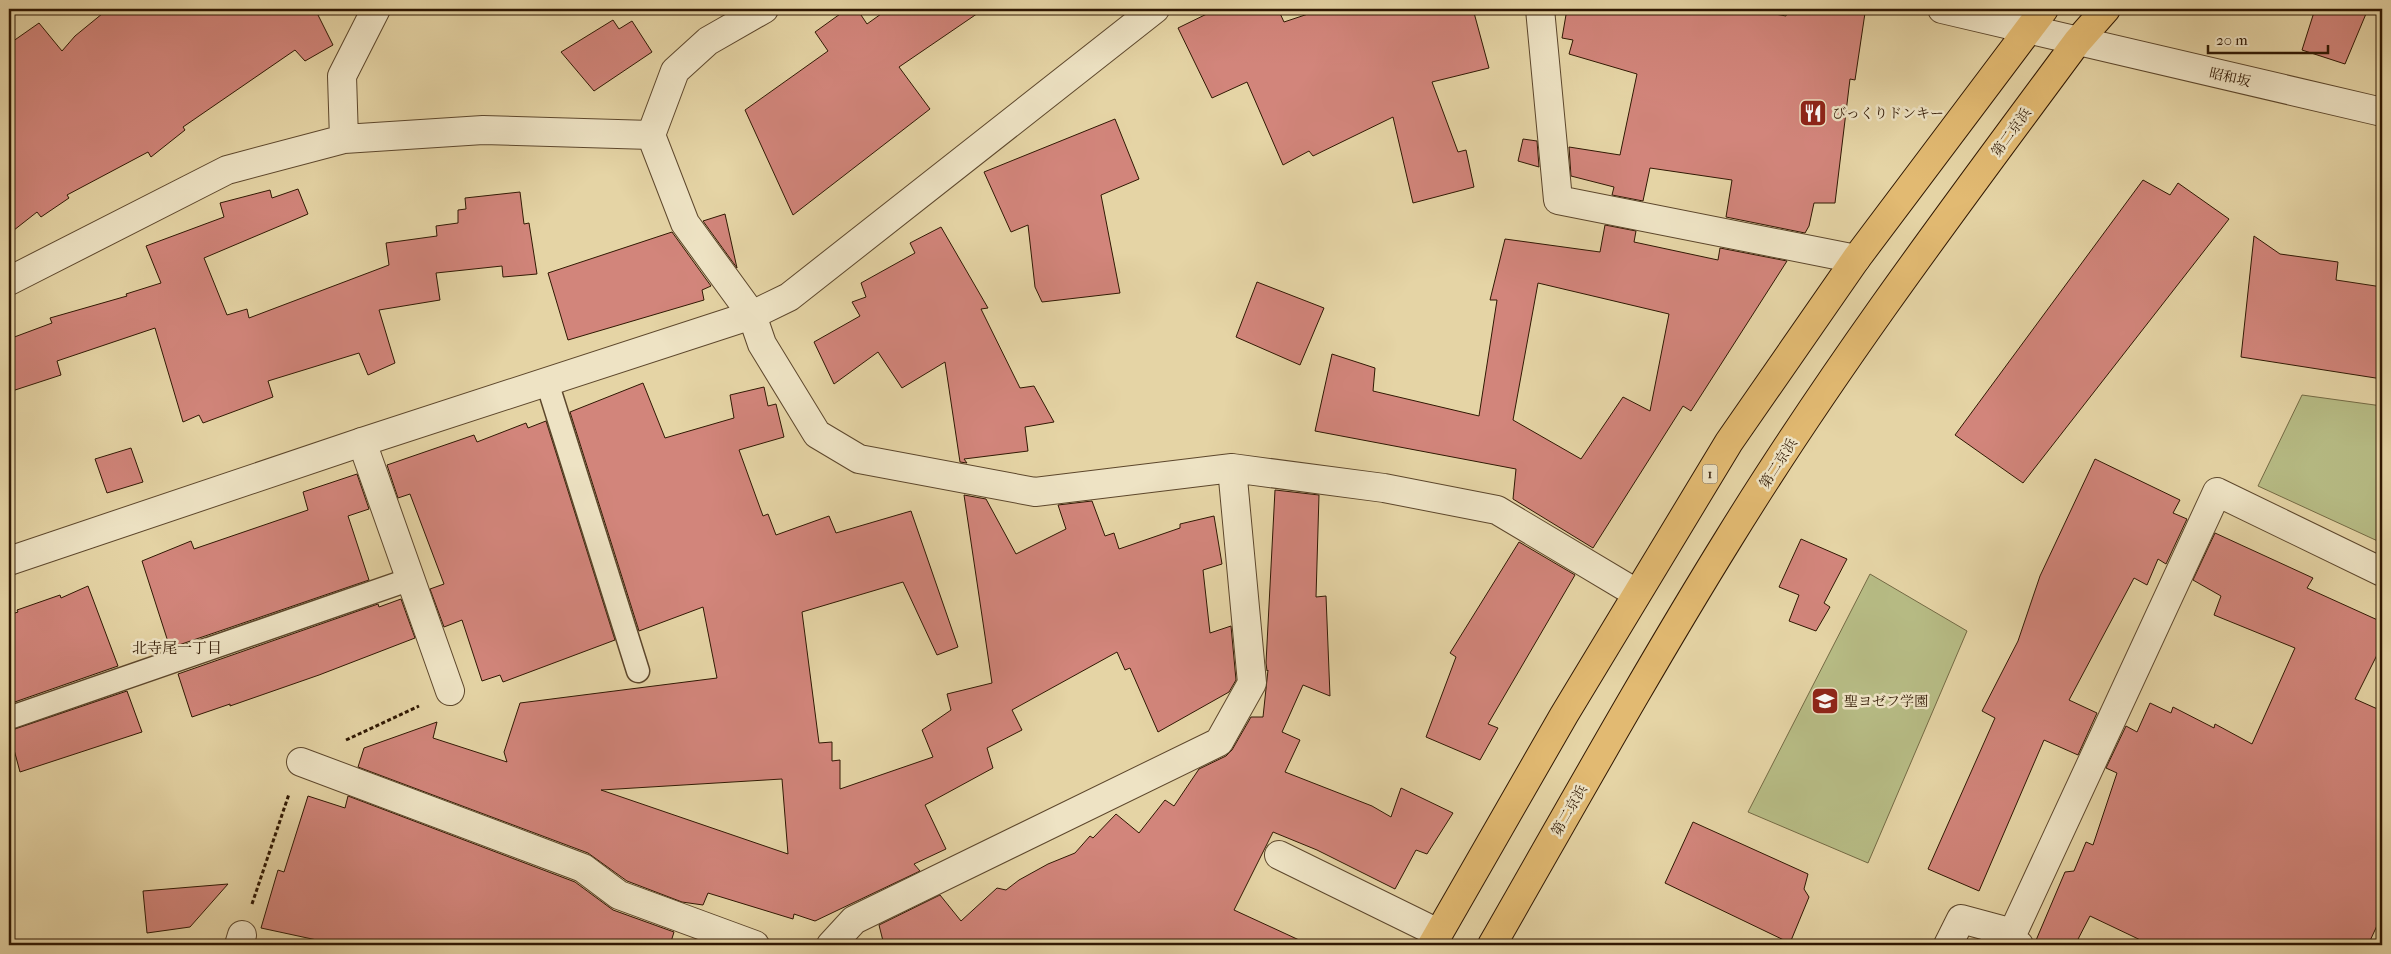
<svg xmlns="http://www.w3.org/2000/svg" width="2391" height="954" font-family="'IM FELL French Canon','Noto Serif JP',serif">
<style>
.green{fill:#b7bc85;stroke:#746a44}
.building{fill:#d2857b;stroke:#301803;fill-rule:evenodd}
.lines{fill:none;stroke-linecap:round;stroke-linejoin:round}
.service-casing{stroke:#5d472c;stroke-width:25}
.minor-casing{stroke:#5d472c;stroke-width:30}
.tertiary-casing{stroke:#5d472c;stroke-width:30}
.trunk-casing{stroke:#301803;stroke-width:30}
.path{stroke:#301803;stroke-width:3;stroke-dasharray:4 2.5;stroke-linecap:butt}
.service{stroke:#eee3c4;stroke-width:22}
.minor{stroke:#eee3c4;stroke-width:28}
.tertiary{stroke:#eee3c4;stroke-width:28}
.trunk{stroke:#e2ba72;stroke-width:28}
.labels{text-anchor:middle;stroke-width:5;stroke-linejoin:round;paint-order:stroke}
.shield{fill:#eee3c4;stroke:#69553d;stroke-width:1}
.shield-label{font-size:12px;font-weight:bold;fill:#301803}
.street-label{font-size:14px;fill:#301803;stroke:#eee3c4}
.poi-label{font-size:14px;fill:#301803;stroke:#eee3c4;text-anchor:start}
.neighbourhood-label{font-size:15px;fill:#301803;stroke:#eee3c4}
</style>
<rect width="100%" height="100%" fill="#e5d4a5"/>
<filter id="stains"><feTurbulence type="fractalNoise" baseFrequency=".004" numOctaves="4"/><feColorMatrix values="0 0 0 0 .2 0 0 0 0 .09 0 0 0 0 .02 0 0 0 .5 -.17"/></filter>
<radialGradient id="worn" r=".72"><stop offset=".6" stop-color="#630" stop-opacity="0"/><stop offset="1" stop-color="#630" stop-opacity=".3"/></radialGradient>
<path class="green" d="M2302,395L2382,406V543L2258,486Z
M1870,574L1967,631L1868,863L1748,812Z"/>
<path class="building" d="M108,9H315L333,45L305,61L295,50L183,127L185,130L151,157L148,152L67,195L69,198L41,217L37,212L9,234V44L39,23L62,51L75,36Z
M847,9H857L867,24L888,9H984L899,67L930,109L793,215L745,110L828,51L815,32Z
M1217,9H1278L1284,22L1323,9H1473L1489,68L1432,82L1458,152L1466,150L1474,187L1413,203L1393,117L1313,156L1309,151L1283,165L1247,82L1212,98L1178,28Z
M1567,9H1748L1786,16L1788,9H1832L1865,13L1855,80L1850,79L1835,203H1814L1809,226L1805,233L1726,217L1732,180L1650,168L1643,201L1612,195L1614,187L1571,176L1569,147L1620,155L1637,74L1569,54L1573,40L1562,38Z
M2315,9H2368L2345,64L2302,50Z
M613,20L619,29L632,21L652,52L594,91L561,52Z
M1115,119L1139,179L1101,195L1120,293L1042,302L1035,287L1028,225L1011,232L984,172Z
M1523,139L1537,141L1539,167L1518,161Z
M2143,180L2170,195L2178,183L2229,219L2023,483L1955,435Z
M298,189L308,214L204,258L227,315L247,309L249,318L389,265L386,243L437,236L436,226L458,223V210L466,209L465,198L520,192L524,224L529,223L537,274L503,277L502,266L436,273L440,300L379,310L395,363L368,375L359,353L268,381L273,397L203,423L199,415L183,422L155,328L57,361L61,375L9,392V339L52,323L50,318L127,296L126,294L161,283L146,246L224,217L220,203L270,190L272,198Z
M725,214L737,268L703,221Z
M1605,225L1636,231L1634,242L1718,260L1720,248L1787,261L1691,411L1683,406L1593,548L1513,499L1516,469L1315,431L1332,354L1375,368L1373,391L1479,416L1497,300H1490L1505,239L1600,252ZM1538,283L1669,314L1650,411L1623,397L1581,459L1513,420Z
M941,227L988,308L981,309L1020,388L1034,386L1054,422L1025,427L1028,451L964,459L967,463L960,462L945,362L902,388L878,352L834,384L814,342L860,316L852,302L866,297L861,283L915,253L910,243Z
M672,232L711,286L702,290L704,300L568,340L548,273Z
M2254,236L2280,254L2338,262L2336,280L2382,287V379L2241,357Z
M1257,282L1324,308L1300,365L1236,337Z
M643,383L665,438L734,418L730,395L764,387L768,406L776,404L784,437L739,450L763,516L768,514L776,535L829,516L836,533L911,511L958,647L937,655L903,582L802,612L819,743L832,742V761L840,760V789L933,757L922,730L951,710L947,694L992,683L964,495L986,499L1016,554L1066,529L1058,505L1092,501L1105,536L1114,533L1119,549L1180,528V524L1214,516L1222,564L1203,570L1210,633L1231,626L1236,680L1229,692L1158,732L1130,668L1125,670L1117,652L1012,710L1022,730L987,748L993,768L925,805L946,849L914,864L920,871L815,921L794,914L793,919L708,893L703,905L682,902L627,881L588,853L358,767L364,748L437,722L433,738L507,762L504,752L520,703L717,678L703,607L639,631L570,412ZM782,779L788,854L601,790Z
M546,421L615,640L503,682L500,675L482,681L462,620L444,627L430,589L444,584L410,494L398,498L387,465L474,435L477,442L526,423L528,428Z
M131,448L143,482L107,493L95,459Z
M2095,459L2180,500L2173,513L2187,519L2166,564L2158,559L2147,585L2134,578L2069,700L2097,713L2078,755L2044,740L1979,891L1928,869L1995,718L1982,711L2018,641L2040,576Z
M357,474L369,509L348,516L369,580L170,648L142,561L191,541L194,549L308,510L303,492Z
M1275,490L1319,495L1316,597L1326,596L1330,696L1303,685L1282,732L1300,740L1285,772L1372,806L1391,817L1401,788L1453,813L1427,854L1416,850L1395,889L1317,850L1273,832L1234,910L1310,945H884L879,925L940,895L961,921L997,888L1006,890L1019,880L1048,864L1075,853L1090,836L1093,838L1116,814L1139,833L1165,800L1174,806L1199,769L1226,756L1232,750L1251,717H1263L1268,670L1267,671L1266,663Z
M2215,533L2313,578L2307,588L2382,622V645L2355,699L2382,711V915L2368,945H2151L2090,916L2075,945H2034L2065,872L2074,871L2086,842L2093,845L2117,773L2106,768L2126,726L2137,732L2150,703L2171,713L2173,707L2214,728L2215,724L2252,744L2295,648L2214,615L2221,596L2193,580Z
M1801,539L1847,559L1824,603L1830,607L1816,631L1789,621L1799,595L1779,587Z
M1519,542L1575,575L1488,724L1498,728L1480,760L1426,737L1456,657L1450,653Z
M88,586L118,666L9,704V615L18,612L17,610L60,595L61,598Z
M401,599L415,638L319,675L230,706V704L192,717L178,674L378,604L379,607Z
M127,691L142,732L20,772L9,731Z
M308,796L345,808L348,796L575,882L613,910L674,932L670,945H340L261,928L278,870L284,872Z
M1693,822L1808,874L1804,889L1809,897L1790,943L1665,883Z
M228,884L190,927L147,933L143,891Z"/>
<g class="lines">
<g class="service-casing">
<path id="service" d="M547,382L638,671
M9,718L411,579"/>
</g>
<g class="minor-casing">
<path id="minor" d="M764,9L708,41L675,71L651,135L685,223L752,315L762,344L817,434L859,459L1035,492L1232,468L1384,488L1497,510L1636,593
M1540,9L1558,200L1856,259
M344,139L342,76L376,9
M9,281L227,170L344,139L483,130L651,135
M362,442L450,691
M301,762L583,868L619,895L755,945
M1279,855L1438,933
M239,945L242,935
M831,945L854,920L1219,742L1252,683L1232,468
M1948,945L1961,919L2013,933
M2019,945L2009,941L2217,492L2382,572"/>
</g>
<g class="tertiary-casing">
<path id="tertiary" d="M1942,9L2382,112
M9,561L362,442L752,315L789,297L1155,9"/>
</g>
<g class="trunk-casing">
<path id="trunk" d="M1432,945L1564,715L1729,442L1856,259L2044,9
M1492,945C1570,809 1646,672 1729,538C1835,366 1957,204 2077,42L2106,9"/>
</g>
<path class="path" d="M346,740L419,706
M252,904L289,794"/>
<use href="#service" class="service"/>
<use href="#minor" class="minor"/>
<use href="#tertiary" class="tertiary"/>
<use href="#trunk" class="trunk"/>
</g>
<defs>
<g id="restaurant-square" transform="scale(1.4375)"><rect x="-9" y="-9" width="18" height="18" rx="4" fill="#8f2418" stroke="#eee3c4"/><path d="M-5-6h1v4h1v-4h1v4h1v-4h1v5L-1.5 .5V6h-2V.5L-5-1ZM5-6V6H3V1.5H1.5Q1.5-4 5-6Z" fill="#fff"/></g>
<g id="school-square" transform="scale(1.4375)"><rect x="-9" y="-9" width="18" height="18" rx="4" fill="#8f2418" stroke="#eee3c4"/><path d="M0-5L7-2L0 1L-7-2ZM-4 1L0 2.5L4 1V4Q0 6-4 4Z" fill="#fff"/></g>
</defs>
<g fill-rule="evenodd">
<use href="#restaurant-square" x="1813" y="113"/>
<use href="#school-square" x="1825" y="701"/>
</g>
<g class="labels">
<rect class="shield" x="1702.5" y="464.5" width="15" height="19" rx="4"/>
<g class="shield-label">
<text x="1710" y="478">1</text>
</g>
<g class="street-label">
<text transform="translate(2230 77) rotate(13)" y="5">昭和坂</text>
<text transform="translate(2011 132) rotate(-54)" y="5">第二京浜</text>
<text transform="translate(1778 463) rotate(-57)" y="5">第二京浜</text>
<text transform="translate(1569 810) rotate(-60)" y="5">第二京浜</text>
</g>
<g class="poi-label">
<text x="1832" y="118">びっくりドンキー</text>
<text x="1844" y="706">聖ヨゼフ学園</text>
</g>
<g class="neighbourhood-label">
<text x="177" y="653">北寺尾一丁目</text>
</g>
</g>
<rect width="2391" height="954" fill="none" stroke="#e5d4a5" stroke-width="30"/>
<rect x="10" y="10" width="2371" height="934" fill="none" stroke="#301803" stroke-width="2.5"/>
<rect x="15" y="15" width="2361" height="924" fill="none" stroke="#301803"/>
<path d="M2208 45v8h120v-8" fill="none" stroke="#301803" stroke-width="2.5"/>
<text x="2216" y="45" font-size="15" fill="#301803" stroke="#eee3c4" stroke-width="4" paint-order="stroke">20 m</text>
<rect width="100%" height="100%" filter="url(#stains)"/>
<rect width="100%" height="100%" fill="url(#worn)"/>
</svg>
